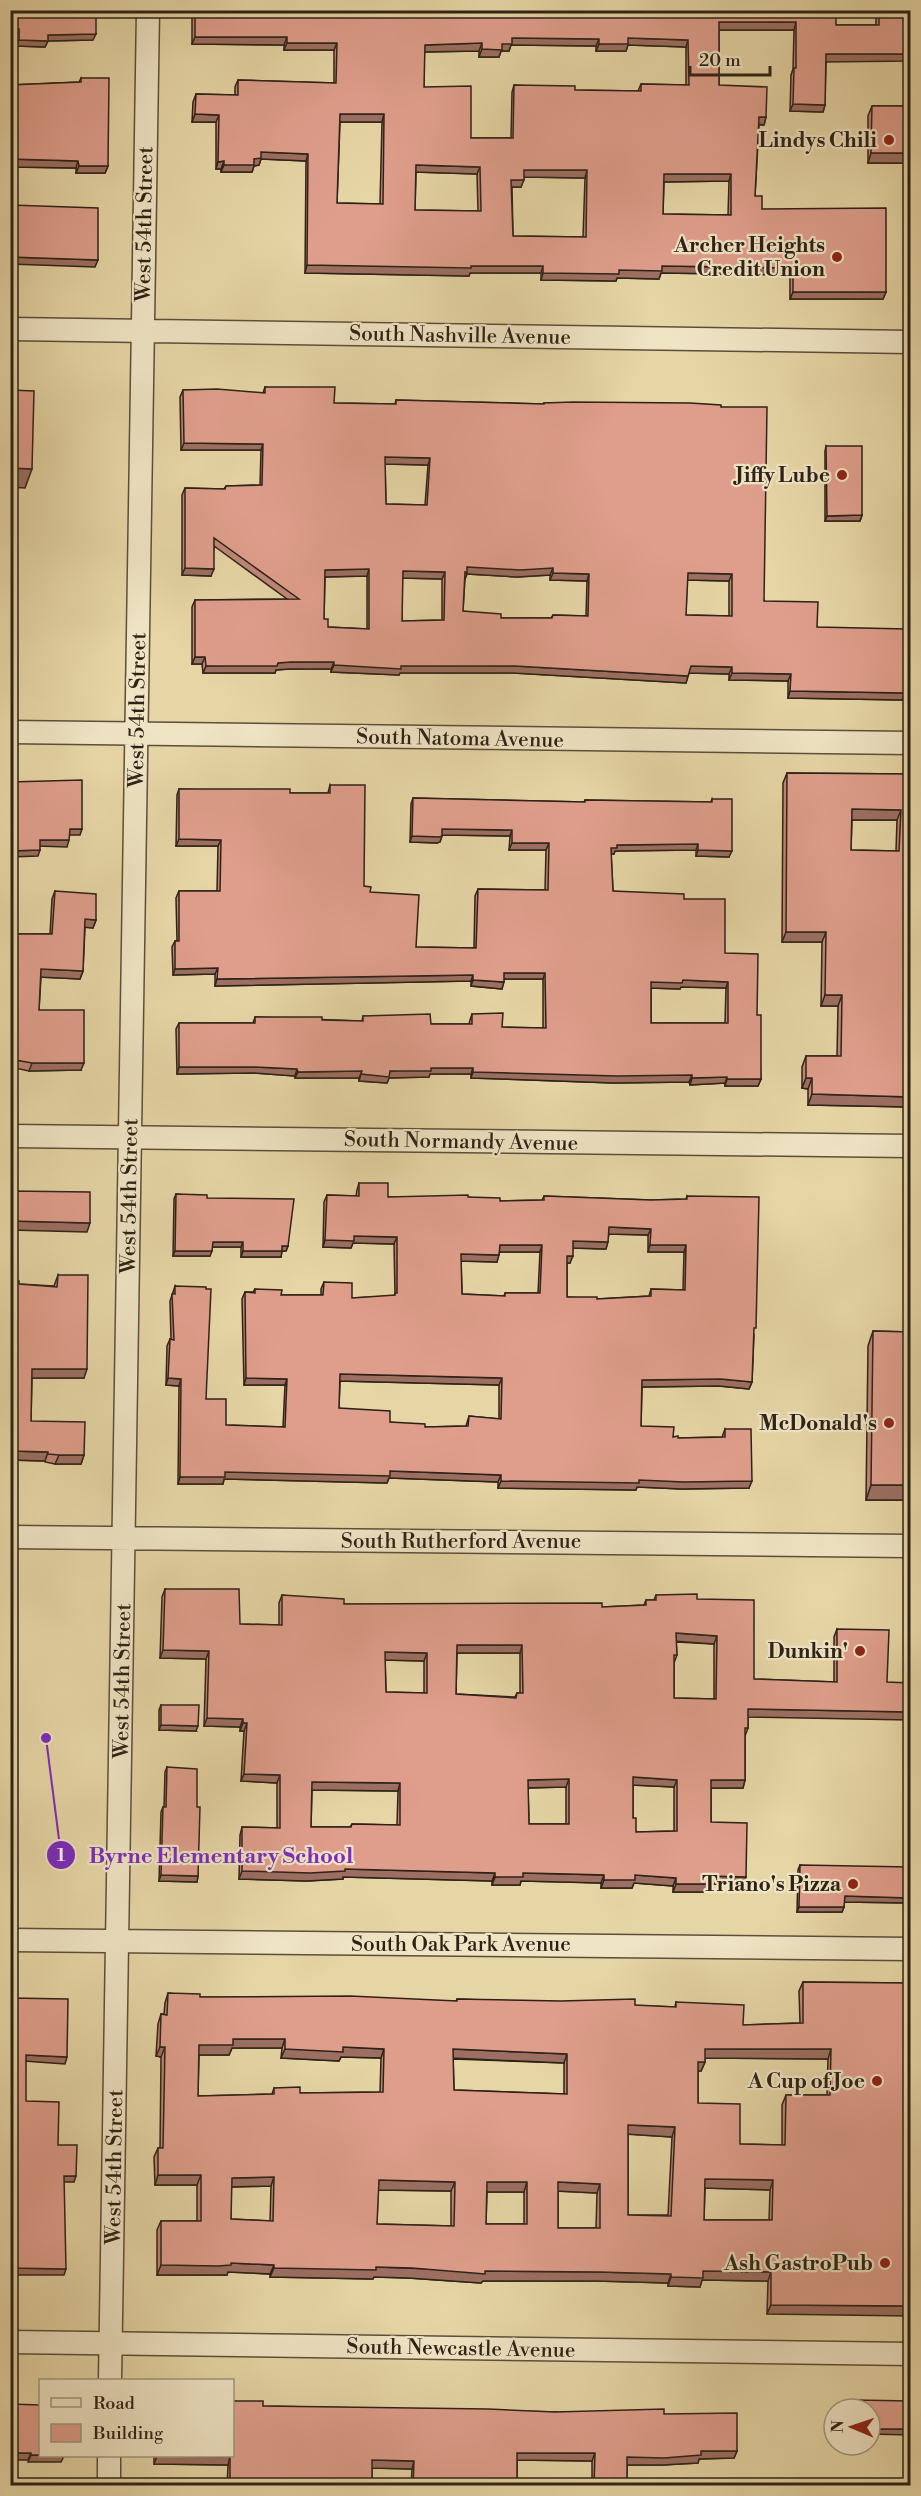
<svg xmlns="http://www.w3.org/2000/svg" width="921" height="2496" font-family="'Libre Bodoni',serif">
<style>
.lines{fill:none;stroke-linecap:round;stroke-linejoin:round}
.street-casing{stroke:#5c4f3a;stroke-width:25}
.street{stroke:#efe4c4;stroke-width:22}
.wall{fill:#c08878;stroke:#2e2217;stroke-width:1.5;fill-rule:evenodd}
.shaded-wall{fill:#9c6f62;stroke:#2e2217;stroke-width:1.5}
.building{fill:#df9e8c;stroke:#2e2217;stroke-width:1.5;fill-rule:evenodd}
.poi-dot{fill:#8f2418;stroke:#efe4c4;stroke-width:2}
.labels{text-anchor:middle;stroke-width:4.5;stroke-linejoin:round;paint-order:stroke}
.poi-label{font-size:21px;font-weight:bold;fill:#2e2217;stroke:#efe4c4;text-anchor:end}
.street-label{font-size:21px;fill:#2e2217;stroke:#efe4c4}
.leader{fill:none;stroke:#7b2cbf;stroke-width:2}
.callout-dot{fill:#7b2cbf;stroke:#efe4c4;stroke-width:2}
.mark-label{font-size:18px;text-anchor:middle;font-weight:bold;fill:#fff}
.callout-label{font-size:22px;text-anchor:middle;font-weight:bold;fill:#7b2cbf;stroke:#efe4c4;stroke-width:4.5;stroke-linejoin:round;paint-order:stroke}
</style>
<rect width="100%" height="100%" fill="#e6d5a5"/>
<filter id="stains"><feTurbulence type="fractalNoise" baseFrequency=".00333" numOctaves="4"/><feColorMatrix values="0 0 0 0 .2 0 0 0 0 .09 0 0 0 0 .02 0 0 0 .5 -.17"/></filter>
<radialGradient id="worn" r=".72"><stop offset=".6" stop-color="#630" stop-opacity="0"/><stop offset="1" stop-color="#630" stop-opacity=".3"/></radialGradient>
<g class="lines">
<g class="street-casing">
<path id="street" d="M10,329L910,342
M10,732L910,743
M10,1136L910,1146
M10,1537L910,1546
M10,1940L910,1949
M10,2342L910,2354
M110,2380L148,10
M109,2486V2456"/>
</g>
<use href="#street" class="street"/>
</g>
<path class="wall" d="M10,10L93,40L48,41L45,47L16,46L17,35H10Z
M192,10H818L817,14L836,25H876V10H910L826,62L825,105L823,112L790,111L791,75L793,69L794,30H719V85L766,117L764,125H759L755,196L762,209L886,292L883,299H790V275L661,273L659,279L617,278L616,281L541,280V273H470L469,276L305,273L306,161L261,159L259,165L254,166L252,172H221V169H216V122H192L193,102L196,94L235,95V87L238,80L334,83V50H284V45L192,44ZM511,45L596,46V51H626L628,45L686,47V85L641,84L638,91L575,90L514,85L512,92L511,138H471L424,87V52L479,51V57H499L501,51H509ZM340,122H382L380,204L337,203ZM416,172L477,174L478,211L415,210ZM524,177L585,178L583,237L513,236L512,187H521ZM729,181L728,215L663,214L664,182Z
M81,78L108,166L105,173H76V168L10,167V85L79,82Z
M872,106H910V163H868V116Z
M265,387L334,403L395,404L396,400L543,404L544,403L721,407L764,601L817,627L906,652H910V680H905L902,700L788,698V681L729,680V674L689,673L686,683L513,673H400L399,675L331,672V669H289L276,670L275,673H203L202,664H192V607L195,600L287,599L214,546L211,576L182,575V495L185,488L224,489L226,486L260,485L261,450H181L180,397L183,390L263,393ZM385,464L428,465L425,505L386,504ZM467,574L517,577L550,575V580L587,581L586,616L553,615L551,618H501L463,611L465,579ZM367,576V629L328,627L324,619L325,577ZM402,578L442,579V620L402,621ZM687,580L729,581V616L686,615Z
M826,446L862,515L860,521H825V451Z
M787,773L910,774V1107L808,1105V1089L802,1088V1067L806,1056H837L838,1006H821L822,942H782L783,783ZM852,820H897L896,851L851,850Z
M330,785L364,886L370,892L416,947L474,948L475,896L478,889L545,890L546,850H509L510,836L442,835L440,842L437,843L410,842L411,804L413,798L584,802L585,800L711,802L712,799L729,857L696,856V850L615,851L614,854H611L613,891L684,899L725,953L757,1015L761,1079L758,1086H725V1083L690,1085L689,1082L614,1083L471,1078V1074H430L429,1077L389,1078L387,1083L359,1081V1078H295V1076L253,1073L177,1074L176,1029L179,1023H253L255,1017L362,1021L363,1016L431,1024H469L470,1020L472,1014L502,1027L543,1028V979H504L502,989L471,986V981L215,986V974L173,975L172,947L175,941H177L176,898L179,891H217L218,846H176L177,795L179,789L290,793H328ZM681,987L726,988L725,1023H651V988L680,989Z
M55,891L96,920L93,928L85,927L83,971L80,979L41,977L39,1010L81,1070L29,1071L10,1067V934H50L52,899Z
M359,1183L388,1197H468L500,1201L542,1200L544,1196L651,1200L686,1199L687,1196L754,1335L752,1382L749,1389L719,1386L642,1387L641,1426L678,1438L722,1437L725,1429L749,1488L682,1489L637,1487L636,1490L498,1488V1482L389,1478L387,1483L224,1479L223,1484H178L179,1386L166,1385L167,1346L170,1339H171L170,1301L175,1286L206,1399L226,1425L283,1427L285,1385H244L242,1299L245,1292H253L255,1289L281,1295H321V1289L324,1282L352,1298L394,1296L395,1293L394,1244L353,1243L351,1248L323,1247L324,1202L327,1195L356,1196L357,1190ZM609,1234L648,1235V1252H684L683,1290L651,1289L649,1296L597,1299L567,1297V1263H570L573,1248L606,1249ZM499,1252H540L538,1293H505L504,1296L462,1294L461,1261L497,1262ZM340,1381L499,1385V1419L469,1416L466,1426L425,1427L390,1422L339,1408Z
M176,1194L207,1198L288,1246L286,1251H282L281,1257H241V1247H212L210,1256H173L174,1199Z
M58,1275L84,1378H32L31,1421L84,1455L81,1464H55L45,1462V1461L10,1460V1281L19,1284L54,1286Z
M873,1331L910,1332V1500H866L868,1346Z
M165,1589L240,1624L279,1625V1603L282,1595L344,1604L602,1607L644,1605L646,1600H654L656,1595L697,1599L754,1679L834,1682V1637L837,1629L887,1682L748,1717V1728L745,1736V1780L743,1788H711V1822L744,1884H709L706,1892H673V1886L634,1883L632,1888H601V1883L566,1882L521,1881L520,1885H492V1881L343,1877V1879L307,1881L239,1879L240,1835L242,1827L277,1828V1783L241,1781L244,1731H240V1727L204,1726L206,1659L160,1658L162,1597ZM676,1642L714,1644V1699L674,1698V1663L677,1655ZM457,1653H520V1693H517L515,1697L456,1694ZM385,1660L424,1661V1693L386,1692ZM633,1785L674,1787V1831L636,1832L633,1818ZM566,1787V1824H529L528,1788ZM312,1790L398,1791L397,1825L352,1824L350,1827H311Z
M161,1705L196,1731L159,1730V1710Z
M167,1767L197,1807L198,1876L197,1882L159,1881L161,1812L163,1807H164L165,1772Z
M800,1865L910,1898L909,1903L844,1902V1907L842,1912H797L798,1870Z
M803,1982L910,1983L767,2314L768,2281L702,2280L700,2287L668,2286V2283L596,2281H483L481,2283L408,2278L374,2277L373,2279L270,2277V2274L228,2272L227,2275H157V2230L161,2221H197V2185H155L154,2157L158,2148H160L161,2057L156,2056L158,2024L161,2014H164L165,2003L168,1993L200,1997L457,2001V1999L675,2007L676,2002L743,2025L800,2023L799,1991ZM232,2048H282L281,2058L339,2061L341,2057L381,2058L380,2092L300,2093L274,2088L272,2094L198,2096L199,2055H229ZM705,2058L828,2059L827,2095H786L782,2105V2145L740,2144L698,2103V2071H701L705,2062ZM453,2059L564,2063V2094L454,2090ZM628,2134L672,2137L668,2215H628ZM271,2186L270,2221L231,2219V2187ZM705,2188L770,2190L769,2220H704ZM378,2190L451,2191V2226L377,2224ZM558,2191L597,2193L596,2228H558ZM487,2192H524V2224H486Z
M233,2401L263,2406L664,2414L737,2451L734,2458L699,2459L698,2463L662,2465H627V2486H592V2461L517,2460V2486H411L412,2469L372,2468V2486H227L228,2465L154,2464V2456H232V2403Z"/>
<path class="shaded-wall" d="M719,22H796L794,30H716Z
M10,29H19L17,35H10Z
M96,34L93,40L46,41L48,35Z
M195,37H287L284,45L192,44Z
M512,38L599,39L596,46L511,45L509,51H501L499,57H479L482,49L502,44Z
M628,38L688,40L686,47L628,45L626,51H596L599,44Z
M19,40L48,41L45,47L16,46Z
M287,43H337L334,50H284Z
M482,43L479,51L422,52L425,45Z
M826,54H910V61L824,62Z
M793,104L825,105L823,112L790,111Z
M195,114L219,115L216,122H192Z
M340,114H384L382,122H337Z
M759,117H766L764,125L757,124Z
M261,152L308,154L306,161L261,159L259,165L254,166L252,172H221L224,165L254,159Z
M871,153H910V163H868Z
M10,159L78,161L76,168L10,167Z
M224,161L221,169H216L218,162Z
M416,165L480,167L477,174L413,172Z
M79,166H108L105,173H76Z
M524,170H587L585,178L521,177Z
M664,174H731L729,181L661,182Z
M511,180H524L521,187H509Z
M10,257L98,260L95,267L10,264Z
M307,265L471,266H543L541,273H470L469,276L305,273Z
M662,266L793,268L790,275L661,273L659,279L617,278L616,281L541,280L543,273L619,270Z
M793,292H886L883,299H790Z
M184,443L263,444L261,450H181Z
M385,457L430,458L428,465L382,464Z
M10,468L32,469L25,488L10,487Z
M862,515L860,521H825L827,516Z
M467,567L553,568L550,575L517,577L467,574L465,579H462Z
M185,568L214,569L211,576L182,575Z
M369,569L367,576L322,577L325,570Z
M403,571L445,572L442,579L400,578Z
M553,573L589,574L587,581L550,580Z
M688,573L732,574L729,581L685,580Z
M195,657H205L202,664H192Z
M291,662H334L331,669H289L276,670L275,673H203L206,666Z
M334,665L515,666L688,676L686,683L513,673H400L399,675L331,672Z
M691,666L732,667L729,674L688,673Z
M732,673L791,674L788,681L729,680Z
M905,673H910V680H902Z
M790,691L905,693L902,700L788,698Z
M852,809L901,810L897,820H849Z
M70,829H82L80,835H67Z
M442,829L512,830L510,836L440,835Z
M412,836H442L440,842L437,843L410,842Z
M179,839L221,840L218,846H176Z
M40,840H69L67,847L38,846Z
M512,843H549L546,850H509Z
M698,844L696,850L615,851L614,854H609L611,848L617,845Z
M40,850L38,856L10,857V851Z
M698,850L732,851L729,857L696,856Z
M85,919L96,920L93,928L82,927Z
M786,932H826L822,942H782Z
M218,968L215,974L173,975L175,969Z
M41,969L83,971L80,979L38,977Z
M504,973H545L543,979H502Z
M473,975L471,981L215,986L217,979Z
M473,980L504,982L502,989L471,986Z
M683,980L728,982L726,988L681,987L680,989L649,988L651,982Z
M825,995H842L838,1006H821Z
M32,1063H84L81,1070L29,1071Z
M179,1067H255L297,1069L295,1076L253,1073L177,1074Z
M431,1068H473L471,1074H430L429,1077L389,1078L387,1083L359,1081L361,1074Z
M362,1071L359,1078H295L298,1072Z
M473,1072L692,1075L689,1082L614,1083L471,1078Z
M727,1077L725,1083L690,1085L692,1078Z
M806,1078H812L808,1089L802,1088Z
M727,1079H761L758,1086H725Z
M812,1094L910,1097V1107L808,1105Z
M10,1221L90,1223L87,1232L10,1230Z
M609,1227L651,1229L648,1235L606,1234Z
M354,1236L397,1237L394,1244L353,1243L351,1248L323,1247L325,1240Z
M573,1241L608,1242L606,1249L570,1248Z
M213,1242H243L241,1247H211Z
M500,1245H542L540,1252H497Z
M650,1245H686L684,1252H648Z
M282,1246H288L286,1251H281Z
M175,1251H212L210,1256H173Z
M243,1251H282L281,1257H241Z
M461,1254L499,1255L497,1262L458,1261Z
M567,1256H573L570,1263H564Z
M32,1369H87L84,1378H29Z
M340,1374L502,1378L499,1385L338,1381Z
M168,1378L181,1379L179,1386L166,1385Z
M246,1378L287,1379L285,1385H244Z
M721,1379L752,1382L749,1389L719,1386L640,1387L642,1380Z
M10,1451L48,1452L45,1461L10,1460Z
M59,1455H84L81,1464H55Z
M390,1471L501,1475L498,1482L389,1478L387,1483L224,1479L223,1484H178L180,1477L225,1472Z
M639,1480L752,1481L749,1488L682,1489L637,1487L636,1490L498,1488L501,1481Z
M871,1485H910V1500H866Z
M676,1633L717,1636L714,1644L673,1641Z
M457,1645H522L520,1653H454Z
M163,1650L209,1651L206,1659L160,1658Z
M385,1652L427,1653L424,1661L382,1660Z
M748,1709L910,1712V1720L745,1717Z
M207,1718L243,1719L240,1727L204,1726Z
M243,1723H247L244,1731H240Z
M161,1725L198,1726L196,1731L159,1730Z
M244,1774L280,1775L277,1783L241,1781Z
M633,1777L677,1780L674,1787L631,1785Z
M569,1779L566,1787L525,1788L528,1780Z
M711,1780H745L743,1788H709Z
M312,1782L400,1783L398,1791L309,1790Z
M345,1869L495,1873L492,1881L343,1877V1879L307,1881L239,1879L242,1871Z
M523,1873L604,1875L601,1883L521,1881L520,1885H492L495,1877Z
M161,1875L198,1876L197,1882L159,1881Z
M635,1875L676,1878L673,1886L634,1883L632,1888H601L604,1880Z
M709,1876L746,1877L744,1884H706Z
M676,1884H709L706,1892H673Z
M845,1896L910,1898L909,1903L843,1902Z
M799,1907H844L842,1912H797Z
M233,2039H285L282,2048H232L229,2055H195L199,2045Z
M160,2047H165L161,2057L156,2056Z
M343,2047L384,2049L381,2058L341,2057L339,2061L281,2058L285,2049Z
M453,2049L567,2054L564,2063L450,2058Z
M705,2049H831L828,2059L702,2058Z
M26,2055L67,2057L65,2064L24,2061Z
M698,2062H705L701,2071H695Z
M628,2125L675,2127L672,2137L625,2134Z
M158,2175H201L197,2185H155Z
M64,2176H76L74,2182H62Z
M274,2177L271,2186L228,2187L232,2178Z
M705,2179L773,2180L770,2190L702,2188Z
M379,2180L455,2182L451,2191L375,2190Z
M487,2182H527L524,2192H483Z
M558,2182L600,2184L597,2193L555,2191Z
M231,2263L274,2265L270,2274L228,2272L227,2275H157L161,2265Z
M376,2267L485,2271L599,2272L671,2274L668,2283L596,2281H483L481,2283L408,2278L374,2277L373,2279L270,2277L274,2268Z
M10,2268L66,2269L64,2275H10Z
M703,2271L771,2272L768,2281L702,2280L700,2287L668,2286L671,2277Z
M771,2305L910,2306V2316L767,2314Z
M870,2429H910V2435L870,2434Z
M701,2451H737L734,2458L699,2459L698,2463L662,2465H624L627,2457Z
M10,2453H31L28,2460H10Z
M517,2453H595L592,2461L514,2460Z
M31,2455L64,2456L61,2462H28Z
M157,2456L230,2457L228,2465L154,2464Z
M372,2460L414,2461L412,2469L370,2468Z"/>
<path class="building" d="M10,10H96V34L48,35V41L19,40V29H10Z
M195,10H818L817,14L836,15V25H879V10H910V54H826L825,105L793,104L794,68H796V22H719V85L767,87L766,117H759L755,196H762V209L886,208V292H793V268L662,266V271L619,270V274L543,273V266H471V268L307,265L308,154L261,152V158L254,159V165H224V161L218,162L219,115L195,114L196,94L238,95V80L336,83L337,43H287V37H195ZM512,38L599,39V44H628V38L688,40L689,85L641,84V91L575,90V86L514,85L513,138H471V86L424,87L425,45L482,43V49L502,50V44H512ZM340,114H384L383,204L337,203ZM416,165L480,167L481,211L415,210ZM524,170H587L586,237L513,236L511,180H524ZM664,174H731V215L663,214Z
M81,78H109L108,166H79L78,161L10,159V85L81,82Z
M872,106H910V153H871Z
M10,205L98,208V260L10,257Z
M265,387H335L334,403L396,404V400L544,404V403L573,402L690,403L721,405V407H767L764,601L818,602L817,627L906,629V652H910V673H905V693L790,691L791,674L732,673V667L691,666L688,676L515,666H401V669L334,665V662H291L278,663L277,666H206L205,657H195V600L299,599L214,538V569L185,568V488L225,489L226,486L262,485L263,444L184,443L183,390L217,389L265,393ZM385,457L430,458L427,505L386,504ZM467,567L520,570L553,568V573L589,574L588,616L553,615L552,618H501V614L463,611L465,572L467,573ZM369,569V629L328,627V619H324L325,570ZM403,571L445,572L444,620L402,621ZM688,573L732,574V616L686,615Z
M10,390L34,391L32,469L10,468Z
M826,446H862V515L827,516Z
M787,773L910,774V1097L812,1094V1078H806V1056H841L842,995H825L826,932H786ZM852,809L901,810L899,851L851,850Z
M82,780V829H70L69,840H40V850L10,851V782Z
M330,785H365L364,886L371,887L370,892L419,895L416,947L476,948L478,889L548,890L549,843H512V830L442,829V836L439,837L412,836L413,798L585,802V800L712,802V799H732V851L698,850V844L617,845V848H611L613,891L684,894V899H725V953L758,954L757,1015H761V1079H727V1077L692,1078V1075L617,1076L473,1072V1068H431V1071H390L389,1077L361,1074L362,1071L298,1072L297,1069L255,1067H179V1023H255V1017H322V1020L363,1021V1016L430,1014L431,1024H472V1014L503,1013L502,1027L546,1028L545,973H504V982L473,980V975L217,979L218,968L175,969V941H179V891H220L221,840L179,839V789H290V793H330ZM683,980L728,982V1023H651V982L682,983Z
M55,891L96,894V920L85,919L83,971L41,969L39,1010H84V1063H32L10,1059V934H52Z
M359,1183H388V1197L468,1195V1197L500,1198V1201L544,1200V1196L651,1200L687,1199V1196L759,1197L756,1328H754L752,1382L721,1379L642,1380L641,1426L674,1427L673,1437L678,1436V1438L725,1437V1429H751L752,1481L684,1482L639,1480V1483L501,1481V1475L390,1471V1476L225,1472V1477H180L181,1379L168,1378L170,1339L174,1340L172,1294H175V1286L206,1287V1289H211L206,1399H226V1425L285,1427L287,1379L246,1378L245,1292L255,1293V1289L282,1290L281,1295H323L324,1282L352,1283V1298L395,1295V1293H397V1237L354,1236V1241L325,1240L327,1195L359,1196ZM609,1227L651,1229L650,1245H686L685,1290L651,1289V1296L597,1299V1297H567V1256H573V1241L608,1242ZM500,1245H542L540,1293H505V1296L462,1294L461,1254L499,1255ZM340,1374L502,1378L501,1419L469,1416L468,1426L425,1427V1424L390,1422V1411L339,1408Z
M10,1191L90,1192V1223L10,1221Z
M176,1194L207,1195V1198L294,1199L288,1246H282V1251H243V1242H213L212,1251H175Z
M58,1275H88L87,1369H32L31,1421L85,1422L84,1455H59L48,1454V1452L10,1451V1281H19V1284L57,1287Z
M873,1331L910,1332V1485H871Z
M165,1589H239L240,1624L282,1625V1595L344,1599V1604L602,1603V1607L646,1605V1600H656V1595L697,1594V1599L754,1600V1679L837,1682V1629L889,1630L887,1682L910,1683V1712L748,1709V1728H745V1780H711V1822L747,1823L746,1877L709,1876V1884H676V1878L635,1875V1880H604V1875L569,1874L523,1873V1877H495V1873L345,1869V1871L310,1873L242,1871V1827L280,1828V1775L244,1774L247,1723H243V1719L207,1718L209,1651L163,1650ZM676,1633L717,1636L716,1699L674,1698V1655H677ZM457,1645H522L523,1693H517L516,1698L456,1694ZM385,1652L427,1653V1693L386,1692ZM633,1777L677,1780V1831L636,1832V1818H633ZM569,1779V1824H529L528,1780ZM312,1782L400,1783V1825L352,1824L351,1827H311Z
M161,1705H199L198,1726L161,1725Z
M167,1767L197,1769V1807H200L198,1876L161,1875L163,1807H166Z
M800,1865L910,1867V1898L845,1896L844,1907H799Z
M803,1982L910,1983V2306L771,2305V2272L703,2271V2278L671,2277V2274L599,2272L485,2271V2274L412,2268L376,2267V2270L274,2268V2265L231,2263V2265L218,2266L161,2265V2221H201V2175H158V2148H163L165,2047H160L161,2014L167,2015L168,1993L200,1994V1997L350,1996L457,2001V1999L561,2001L635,1999V2005L676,2007V2002L744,2005L743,2025L803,2023ZM233,2039H285V2049L343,2052V2047L384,2049L383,2092L300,2093V2087L274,2088V2094L198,2096L199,2045H233ZM453,2049L567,2054V2094L454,2090ZM705,2049H831L830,2095H786L785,2145L740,2144V2104L698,2103V2062H705ZM628,2125L675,2127L671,2216L628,2215ZM274,2177L273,2221L231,2219L232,2178ZM705,2179L773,2180L772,2220H704ZM379,2180L455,2182L454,2226L377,2224ZM487,2182H527V2224H486ZM558,2182L600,2184V2228H558Z
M10,1998L68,1999L67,2057L26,2055V2101L59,2102L58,2145H77L76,2176H64L66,2269L10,2268Z
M855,2400L910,2401V2429H870V2409H855Z
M233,2401H263V2406L488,2409L555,2412L664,2409V2414L737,2413V2451H701V2455L664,2458L627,2457V2486H594L595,2453H517V2486H413L414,2461L372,2460V2486H230V2457L157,2456H232V2407H233Z
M10,2404L40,2405V2455H31V2453H10Z"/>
<g class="poi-dot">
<circle cx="889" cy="140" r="6"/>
<circle cx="837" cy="257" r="6"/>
<circle cx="842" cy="475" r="6"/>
<circle cx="889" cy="1423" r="6"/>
<circle cx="860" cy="1651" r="6"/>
<circle cx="853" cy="1884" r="6"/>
<circle cx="877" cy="2081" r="6"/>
<circle cx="885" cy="2263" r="6"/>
</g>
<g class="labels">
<g class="poi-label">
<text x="877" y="147">Lindys Chili</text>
<text x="825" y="252">Archer Heights<tspan x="825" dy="24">Credit Union</tspan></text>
<text x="830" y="482">Jiffy Lube</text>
<text x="877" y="1430">McDonald's</text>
<text x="848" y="1658">Dunkin'</text>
<text x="841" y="1891">Triano's Pizza</text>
<text x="865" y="2088">A Cup of Joe</text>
<text x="873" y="2270">Ash GastroPub</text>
</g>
<g class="street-label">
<text transform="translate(144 224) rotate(-89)" y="7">West 54th Street</text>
<text transform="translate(460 335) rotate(1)" y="7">South Nashville Avenue</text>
<text transform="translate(137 710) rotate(-89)" y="7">West 54th Street</text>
<text transform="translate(460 738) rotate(1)" y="7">South Natoma Avenue</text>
<text transform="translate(461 1141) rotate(1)" y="7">South Normandy Avenue</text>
<text transform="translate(129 1196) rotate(-89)" y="7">West 54th Street</text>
<text x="461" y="1548">South Rutherford Avenue</text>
<text transform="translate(122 1681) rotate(-89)" y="7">West 54th Street</text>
<text x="461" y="1951">South Oak Park Avenue</text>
<text transform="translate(114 2167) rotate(-89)" y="7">West 54th Street</text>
<text transform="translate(461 2348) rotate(1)" y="7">South Newcastle Avenue</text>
</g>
</g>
<path class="leader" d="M46 1738L61 1855"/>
<g class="callout-dot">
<circle cx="46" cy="1738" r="6"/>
<circle cx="61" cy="1855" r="15"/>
</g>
<g class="mark-label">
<text x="61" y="1861">1</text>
</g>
<g class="callout-label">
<text x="221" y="1863">Byrne Elementary School</text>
</g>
<rect width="921" height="2496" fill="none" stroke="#e6d5a5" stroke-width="36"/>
<rect x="12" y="12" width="897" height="2472" fill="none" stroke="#2e2217" stroke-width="3"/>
<rect x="18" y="18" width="885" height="2460" fill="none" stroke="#2e2217" stroke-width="1.5"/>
<rect x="39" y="2379" width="195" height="78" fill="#efe4c4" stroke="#a2967f" stroke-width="1.5"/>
<rect x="51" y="2398" width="30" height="9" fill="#efe4c4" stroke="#a2967f" stroke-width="1.5"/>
<text x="93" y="2409" font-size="18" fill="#2e2217">Road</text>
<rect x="51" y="2424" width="30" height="18" fill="#df9e8c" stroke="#a2967f" stroke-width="1.5"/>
<text x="93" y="2439" font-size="18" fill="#2e2217">Building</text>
<g transform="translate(852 2427) rotate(272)"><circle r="28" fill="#efe4c4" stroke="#a2967f" stroke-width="1.5"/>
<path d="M0-4.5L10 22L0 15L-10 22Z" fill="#8f2418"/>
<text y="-9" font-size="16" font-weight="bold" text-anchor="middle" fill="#2e2217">N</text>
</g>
<path d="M690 66v9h80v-9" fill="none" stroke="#2e2217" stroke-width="3"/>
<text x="699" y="66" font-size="18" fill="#2e2217" stroke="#efe4c4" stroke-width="4.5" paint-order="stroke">20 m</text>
<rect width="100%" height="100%" filter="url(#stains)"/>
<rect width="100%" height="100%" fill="url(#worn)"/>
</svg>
